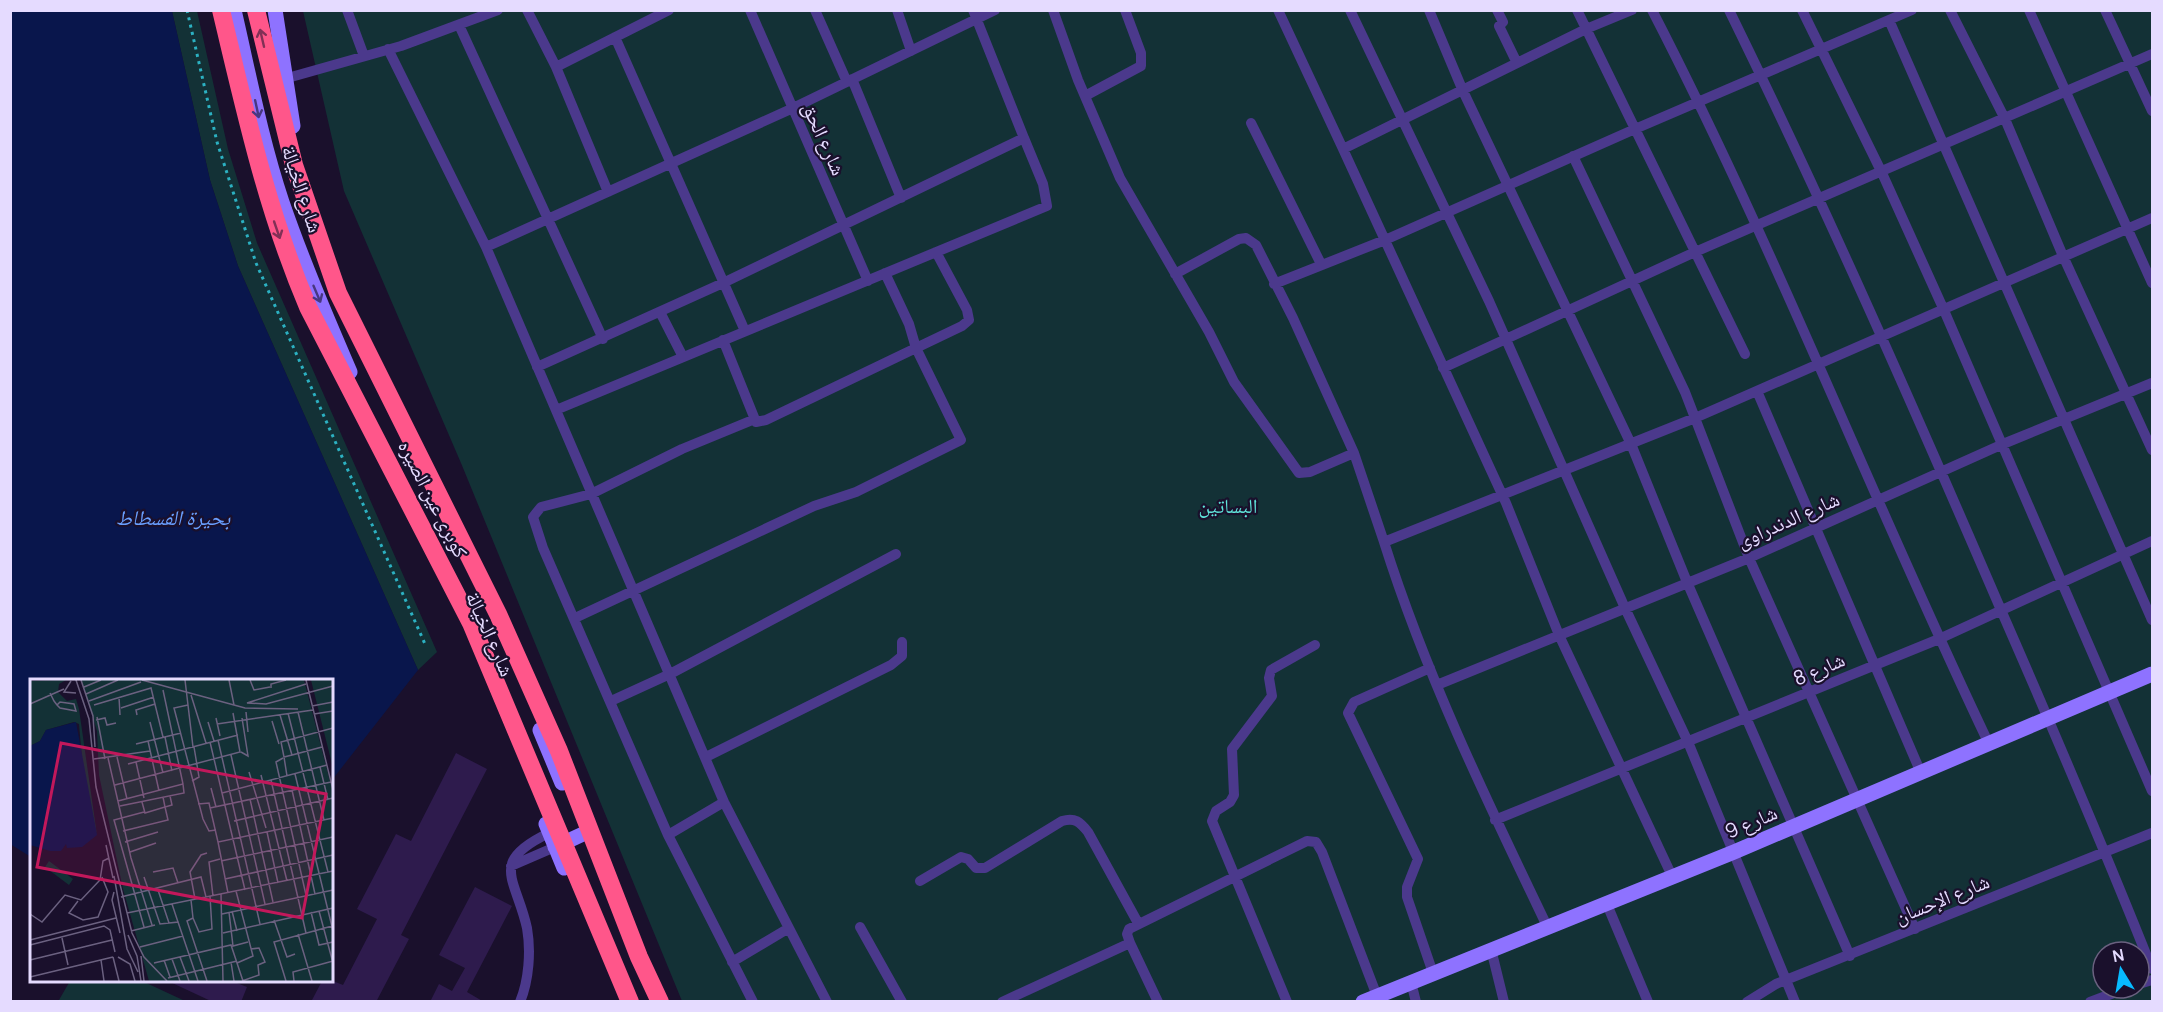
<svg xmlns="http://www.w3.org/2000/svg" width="2163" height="1012" font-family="Manrope,'Noto Naskh Arabic',sans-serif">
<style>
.green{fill:#133136;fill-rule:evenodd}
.water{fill:#09164c}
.building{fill:#2e1b4d}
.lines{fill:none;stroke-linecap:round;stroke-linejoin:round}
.path{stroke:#2cb1c2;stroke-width:3;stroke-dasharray:3 4.5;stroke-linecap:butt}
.lane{stroke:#4b398c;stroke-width:10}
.secondary{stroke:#8e72ff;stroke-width:15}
.highway-bridge{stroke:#ff568a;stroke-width:18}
.oneway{stroke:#813056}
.oneway2{stroke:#483780}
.labels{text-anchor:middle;stroke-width:4.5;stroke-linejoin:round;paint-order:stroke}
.street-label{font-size:20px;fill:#e5dbff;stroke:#1a102c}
.park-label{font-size:20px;fill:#60e5db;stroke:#1a102c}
.water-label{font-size:21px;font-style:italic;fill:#699fff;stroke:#1a102c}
.inset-road{fill:none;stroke:#6b6180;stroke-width:1.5}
.view{fill:#c2185b;fill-opacity:0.15;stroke:#c2185b;stroke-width:3}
.inset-edge{fill:none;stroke:#e5dbff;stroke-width:3}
</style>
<rect width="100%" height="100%" fill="#1a102c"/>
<path class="green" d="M172,11H197L228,149L257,243L437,652L418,670L238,266L210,180Z
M303,11H2152V1001H682L461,463L344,191ZM2103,952H2139V988H2103Z
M142,981L185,1001L59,1000L70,981Z"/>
<path class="water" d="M11,10L172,11L210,180L238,266L418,670L332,780V680H32L31,857L10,844Z"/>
<path class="building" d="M456,753L487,769L401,935L409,939L376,1002H311L322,981H333L343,985L377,919L357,909L396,834L411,841Z
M475,887L512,906L467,992L484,1002H430L439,984L452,991L465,968L439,955Z
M168,981H232L247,987L241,1002H213Z"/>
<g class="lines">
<path class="path" d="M187,10L217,142L256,263L425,644"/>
<path class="lane" d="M347,10L364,56
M527,10L556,67L608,192
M750,10L868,281
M815,10L847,82
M897,10L911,51
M1053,10L1078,80L1120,178L1209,332L1234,382L1299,473L1310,472L1354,453
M1278,10L1343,149
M1350,10L1489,301L1625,608L1688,742L1795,1002
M1429,10L1463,91L1631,444L1687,582L1850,956
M1497,10L1503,22L1499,26L1517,63
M1577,10L1745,354
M1632,10L1586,29L1343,149L1506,503L1559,635L1672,876
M1652,10C1776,250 1873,501 1989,744
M1729,10C1826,208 1914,408 2001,610C2053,729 2104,848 2152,969
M1802,10L1882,173L1943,308L2152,791
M1950,10L2005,119L2063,256L2152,450
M2029,10L2152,283
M2105,10L2152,111
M1889,20L2152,620
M459,25L603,339
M615,37L745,331
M388,49L486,247L724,802L827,1002
M556,67L669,10
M284,79L401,46L498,10
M852,79L901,198
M1085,96L1141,66V53L1125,10
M1251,123L1321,264
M1573,156L1685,392L1749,558L1915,929
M486,247L791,109L995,10
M1175,274L1239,239L1246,238L1256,245L1293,318L1354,453L1384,542
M1274,284L1385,240L1635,129L1912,10
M660,312L683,357
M723,340L756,422L766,420L916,348L909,324L885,273
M537,367L723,283L1024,138L973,10
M1443,368L1695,252L2152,54
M1757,391L1921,773
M556,410L1047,206L1043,184L1024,138
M575,618L814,506L856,492L961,440L916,348L962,326L969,320L967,310L936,252
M1430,668L1354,702L1348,713L1418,859L1407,887V897L1433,973
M1437,685L1749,558L2003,444L2152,383
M611,701L670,674L896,554
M706,757L891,665L902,656V642
M1495,820L1939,639L2152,541
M668,835L724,802
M511,866L555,847
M920,881L961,857L968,859L976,868H985L1062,821C1075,817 1080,822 1088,832L1138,923
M1606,902L1648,1002
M1547,926C1487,801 1426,675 1384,542L1695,418L2152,218
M860,927L902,1002
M1491,949L1504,1002
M732,962L789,928
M1411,982L1416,1002
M2139,984L2152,980
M520,1002C529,980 531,951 527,928C516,878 488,862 549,833
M753,1002L668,835L543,548L533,517L541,507L591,494L682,449L755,419
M1002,1002L1130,943
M1158,1002L1130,943L1127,934L1129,929L1307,841L1316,842L1322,852L1377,996
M1287,1002L1212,821L1216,811L1230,802L1234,795L1232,749L1272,696L1269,678L1271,670L1315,645
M1747,1002L1776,984L2152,833
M2090,1002L2127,988"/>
<path class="secondary" d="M234,10C249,75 261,139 282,202C302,260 326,316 350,372
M275,10L293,126
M540,730L562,783
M546,824L564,868
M555,847L583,834
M1363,1002L1734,852L2152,674"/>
<path class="highway-bridge" d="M221,10C246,114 266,208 308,307L471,623L630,1002
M256,10L294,165L338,293L498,614L559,751L639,957L660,1002"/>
</g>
<defs><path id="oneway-shaft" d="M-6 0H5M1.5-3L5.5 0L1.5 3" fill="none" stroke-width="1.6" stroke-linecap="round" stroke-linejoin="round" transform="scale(1.5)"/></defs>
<g class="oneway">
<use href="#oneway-shaft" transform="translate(262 38) rotate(-103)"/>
<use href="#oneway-shaft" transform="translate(277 230) rotate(71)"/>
</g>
<g class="oneway2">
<use href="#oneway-shaft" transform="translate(257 109) rotate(78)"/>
<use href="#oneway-shaft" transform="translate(317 294) rotate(67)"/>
</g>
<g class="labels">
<g class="street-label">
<text transform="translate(824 139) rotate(66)" y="7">شارع الحق</text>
<text transform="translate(302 189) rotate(72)" y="7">شارع الخيالة</text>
<text transform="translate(433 499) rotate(63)" y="7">كوبرى عين الصيره</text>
<text transform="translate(1788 520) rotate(-24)" y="7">شارع الدندراوى</text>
<text transform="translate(490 634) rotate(66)" y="7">شارع الخيالة</text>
<text transform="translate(1819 669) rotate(-23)" y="7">شارع 8</text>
<text transform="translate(1751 822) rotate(-23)" y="7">شارع 9</text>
<text transform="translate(1942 899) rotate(-22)" y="7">شارع الإحسان</text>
</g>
<g class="park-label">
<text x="1228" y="513">البساتين</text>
</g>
<g class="water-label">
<text x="173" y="525">بحيرة الفسطاط</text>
</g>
</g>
<g transform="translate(30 679)">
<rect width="303" height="303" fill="#1a102c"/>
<path d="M36,1L29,5L28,13L37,22L46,20L49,30L67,156L54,102L49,45L44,43L16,51L10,62L0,67V2ZM51,1H274L303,114V302H119L93,210L69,96L67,52ZM281,1H303V89ZM19,182L43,200L39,206L15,188Z" fill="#133136"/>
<path d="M46,43L67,156L52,168L37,169L36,165L31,172H20L0,166V67L10,62L16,51Z" fill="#09164c"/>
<path class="inset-road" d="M46,1L59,40L66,108L102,254L114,278L137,302M51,1L63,37L65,68M112,1L215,29L268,30M155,1L163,68M199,1L204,26M220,1L224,11L240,8M276,1L303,111M41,2L34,13L46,14M276,5L217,24L236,25L303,7M54,8L71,1M241,9V5L256,1M20,14L24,22L27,26L30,29L46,32L44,25L30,23L27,26M56,15L88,1M161,16L176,64M89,18L90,36M59,22L111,3M0,25L34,10M64,26L121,9L133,58M158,26L144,29L173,140L179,152L186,151M282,27L303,23M91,29L124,18M216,33L218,53M268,33L294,141M258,34L298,193M284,35L303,32M107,36L106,31L125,25M250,36L262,76L292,68M67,38L75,80M186,39L190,57M66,41L75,39L77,46L86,44M242,42L249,65M120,43L133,94M178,43L184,62M187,45L283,31M135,58L142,92M188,61L230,245M118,62L129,112M180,63L192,114M106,65L151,54M211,73L218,77L212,39M201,76L235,225M262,76L254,78L251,63L303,49M87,78L97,120M254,78L257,97M78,79L101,179L122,246M253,79L246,83L276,216M64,80L120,72M106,83L114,119M98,85L208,56M290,88L298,121M219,93L236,149M265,95L303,252M231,96L257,202M241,101L276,254M162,102L169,98L164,68M85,106L210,73L203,34M181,109L186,128M262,111L285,215M220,120L243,223M88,122L153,105L133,11M112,123L115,134L135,128L133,118M168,125L179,124L188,163M90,127L154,114L153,105M180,129L301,103M114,133L84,141L114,248M204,142L303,119M93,152L138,141L135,128L142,126L140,117M237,153L248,204M95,163L128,153M76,166L83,199M100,173L126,164M191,182L303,158M123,193L143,189L148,204M84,197L97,270M114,198L130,245L148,243L142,225M195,200L303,176M128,211L139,244M215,211L192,114L297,86M206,212L223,277L207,284M84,213L82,221L90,254M198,214L188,163L303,139M191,215L193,302M183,217L179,183L190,180M91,218L171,198L176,218M165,220L160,193L171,176L177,174M161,221L163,239L157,242L177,302M48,222L39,234L53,241L68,238L78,213L72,198M202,232L207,252M289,232L303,284M199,233L203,267L218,263M281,233L289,266L303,263M97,234L303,192M0,235L12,243L35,216L51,221L70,201L73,182L79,179M192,235L303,211M163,239L169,253L182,250L180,217M244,241L257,278L265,275M148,243L168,302M101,252L125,246M193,254L303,229M268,255L282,302M98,256L107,277L111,302M32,259L38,286M0,261L86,239M0,266L74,247L80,251L85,273M110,268L153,257M97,270L108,293M111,277L114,302M83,278L89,302M88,278L100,285L105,302M150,278L159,302M142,280L150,302M0,281L82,261M71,281L74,302M134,281L140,298M201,283L204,302M124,284L201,266L213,302M0,298L83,278M138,299L207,282M212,302L229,296L228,286L235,283L229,269L221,270M256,302L244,263L302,247M264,302L263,293L303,282"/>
<path class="view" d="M31,64L296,115L272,239L7,188Z"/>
<rect width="303" height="303" class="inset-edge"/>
</g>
<rect width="2163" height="1012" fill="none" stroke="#e5dbff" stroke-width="24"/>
<g transform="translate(2121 970) rotate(349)"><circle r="28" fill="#1a102c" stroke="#6b6180" stroke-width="1.5"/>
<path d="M0-4.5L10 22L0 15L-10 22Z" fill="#07bbff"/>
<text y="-9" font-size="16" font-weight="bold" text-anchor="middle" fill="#e5dbff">N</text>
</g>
</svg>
